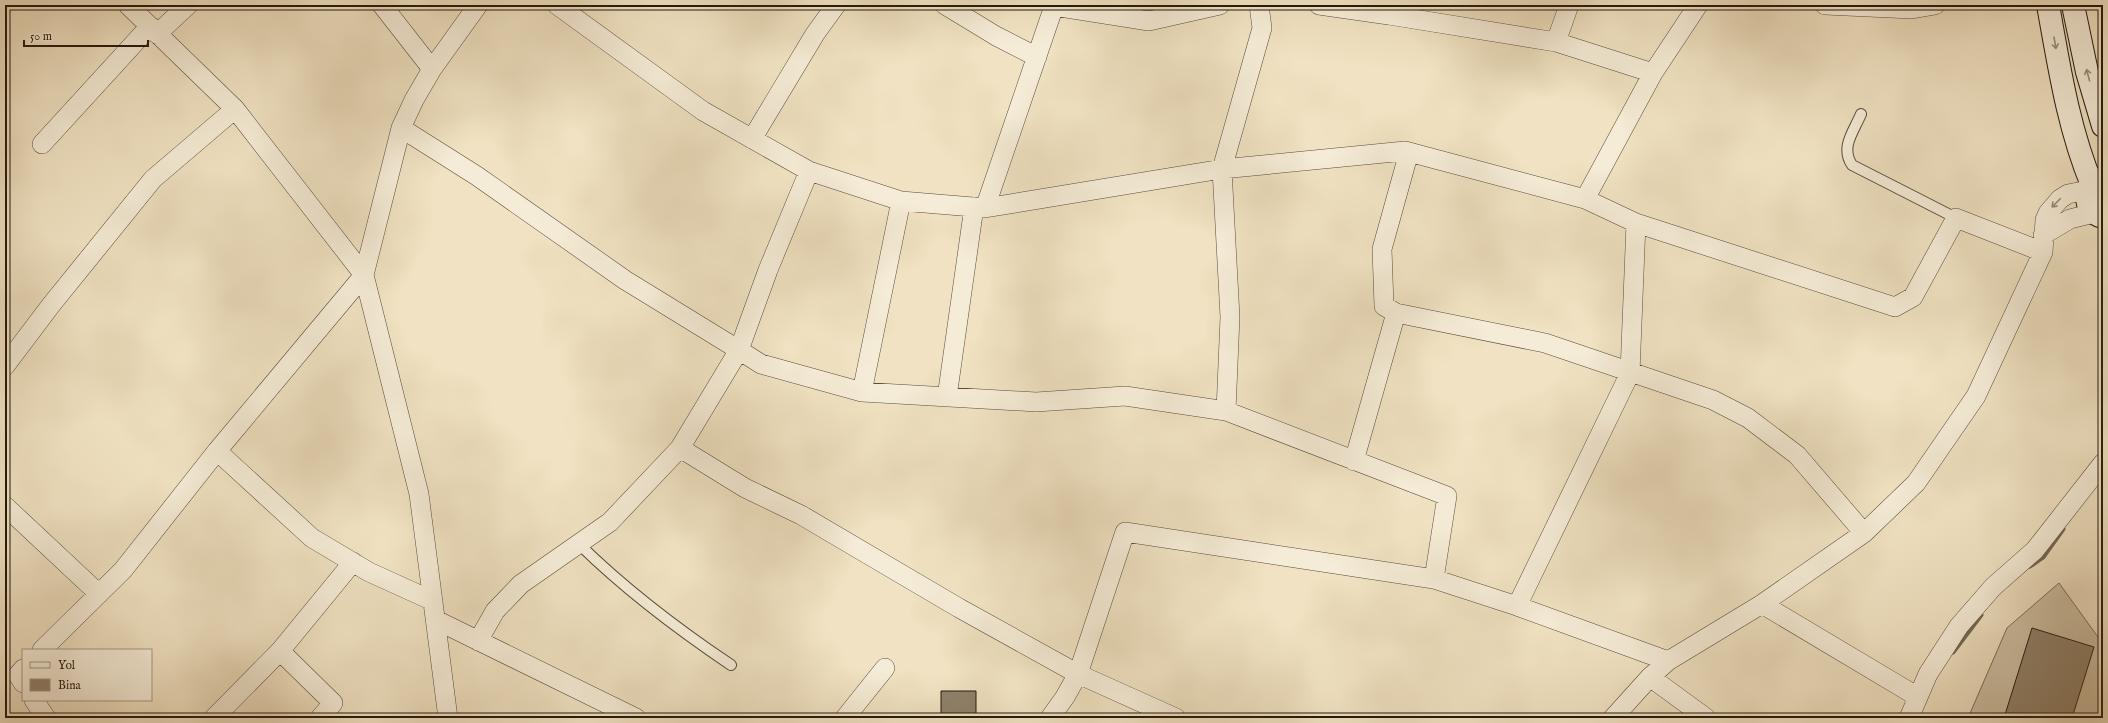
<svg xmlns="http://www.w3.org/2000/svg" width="2108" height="723" font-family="'IM FELL English',serif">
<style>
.pitch{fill:#cdc0a4;stroke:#796c5a}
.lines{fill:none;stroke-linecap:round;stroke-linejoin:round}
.stream{stroke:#756956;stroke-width:5}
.building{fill:#8f826c;stroke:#25190f}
.lane-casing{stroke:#584b3c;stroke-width:12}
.street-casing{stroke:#584b3c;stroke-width:20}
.secondary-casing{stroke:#25190f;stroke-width:24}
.lane{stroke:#f5ecd7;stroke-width:10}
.street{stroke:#f5ecd7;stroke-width:19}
.secondary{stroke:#f5ecd7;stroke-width:22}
.oneway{stroke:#978d7d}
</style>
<rect width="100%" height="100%" fill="#f0e2c2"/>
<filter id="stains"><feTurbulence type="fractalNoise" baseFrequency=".005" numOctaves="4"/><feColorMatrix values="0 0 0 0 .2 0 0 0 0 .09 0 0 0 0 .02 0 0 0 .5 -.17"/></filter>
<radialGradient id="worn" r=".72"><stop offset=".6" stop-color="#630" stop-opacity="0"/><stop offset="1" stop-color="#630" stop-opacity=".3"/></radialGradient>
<path class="pitch" d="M2059,583L2103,644V718H1968L2007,628Z"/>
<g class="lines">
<path class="stream" d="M2030,566L2043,557L2063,529
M1953,652L1981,615"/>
</g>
<path class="building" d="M2032,628L2094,647L2072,718H2004Z
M941,691H976V718H941Z"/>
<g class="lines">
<g class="lane-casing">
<path id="lane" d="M1861,114C1854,131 1840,147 1852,165L1956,218
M580,545C627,591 676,628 731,665"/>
</g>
<g class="street-casing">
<path id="street" d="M128,5L235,109L364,275L419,494L448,718
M382,5L432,69
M557,5L703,111L809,171L901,201L985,208
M945,5L996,36L1037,57
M1220,5L1149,21L1054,6L985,208L1222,169L1262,28L1259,5
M1319,5L1389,15
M1392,5L1389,15L1556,42L1569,5
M1825,5L1912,9L1935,5
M157,34L188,5
M1556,42L1653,73
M401,128L477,176L625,280L739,350L768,270L809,171
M752,139L815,34L836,5
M42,144L150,26
M1585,199L1653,73L1698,5
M1636,223L1895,307L1913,297L1956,218L2043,252
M2043,235L2070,219L2094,213
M1396,313L1384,306L1382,249L1409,152
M5,366L51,305L153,179L235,109
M862,392L901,201
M947,397L974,207
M1354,461L1396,313L1545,343L1713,400L1748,418L1797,455L1864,533
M5,506L99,594
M1434,579L1447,496L1226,411L1230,317L1222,169L1405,151L1585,199L1636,223L1630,373L1517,606
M433,601L369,572L312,538L217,451L364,275L401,128L414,100L432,69L478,5
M1762,604L1918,697
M436,620L636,718
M478,641L495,611L521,584L610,522L680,448
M42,650L123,570L217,451
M280,651L333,703L320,718
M23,669L18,675L23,683
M1650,677L1706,718
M34,700L46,718
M214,718L280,651L353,562
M845,718L885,668
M1050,718L1065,697L1078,674L959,608L801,515L745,488L680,448L739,350L761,364L862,392L1036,402L1125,396L1226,411
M1176,718L1078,674L1125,532L1434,579L1517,606L1668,661
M1613,718L1650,677L1668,661L1762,604L1864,533L1916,483L1976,396L2043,252L2045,220L2048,213L2060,199L2068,194L2088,190
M1909,718L1928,674L1959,626L1993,587L2035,550L2103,463"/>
</g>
<g class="secondary-casing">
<path id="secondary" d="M2048,5C2059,66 2068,127 2092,185
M2073,5L2087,72L2103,126
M2103,178C2083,184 2081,212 2103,217"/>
</g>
<use href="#lane" class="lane"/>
<use href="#street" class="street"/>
<use href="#secondary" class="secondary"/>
</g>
<defs><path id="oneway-shaft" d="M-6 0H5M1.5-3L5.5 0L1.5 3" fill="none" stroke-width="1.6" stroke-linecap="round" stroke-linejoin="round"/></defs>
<g class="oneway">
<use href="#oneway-shaft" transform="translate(2055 43) rotate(80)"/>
<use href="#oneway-shaft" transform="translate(2088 75) rotate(-105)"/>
<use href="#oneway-shaft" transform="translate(2056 203) rotate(134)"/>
</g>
<rect width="2108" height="723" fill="none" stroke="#f0e2c2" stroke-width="20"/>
<rect x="6" y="6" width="2096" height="711" fill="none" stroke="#25190f" stroke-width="2"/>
<rect x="10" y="10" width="2088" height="703" fill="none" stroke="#25190f"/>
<rect x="22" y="649" width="130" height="52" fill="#f5ecd7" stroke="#a29887"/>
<rect x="30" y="662" width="20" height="6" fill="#f5ecd7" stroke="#a29887"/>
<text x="58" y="669" font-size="12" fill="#25190f">Yol</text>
<rect x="30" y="679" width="20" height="12" fill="#8f826c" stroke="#a29887"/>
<text x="58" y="689" font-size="12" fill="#25190f">Bina</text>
<path d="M24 40v6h124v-6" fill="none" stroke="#25190f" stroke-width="2"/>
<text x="30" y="40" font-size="12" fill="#25190f" stroke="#f5ecd7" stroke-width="3" paint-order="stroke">50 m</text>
<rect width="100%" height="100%" filter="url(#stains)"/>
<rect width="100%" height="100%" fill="url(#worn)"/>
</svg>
